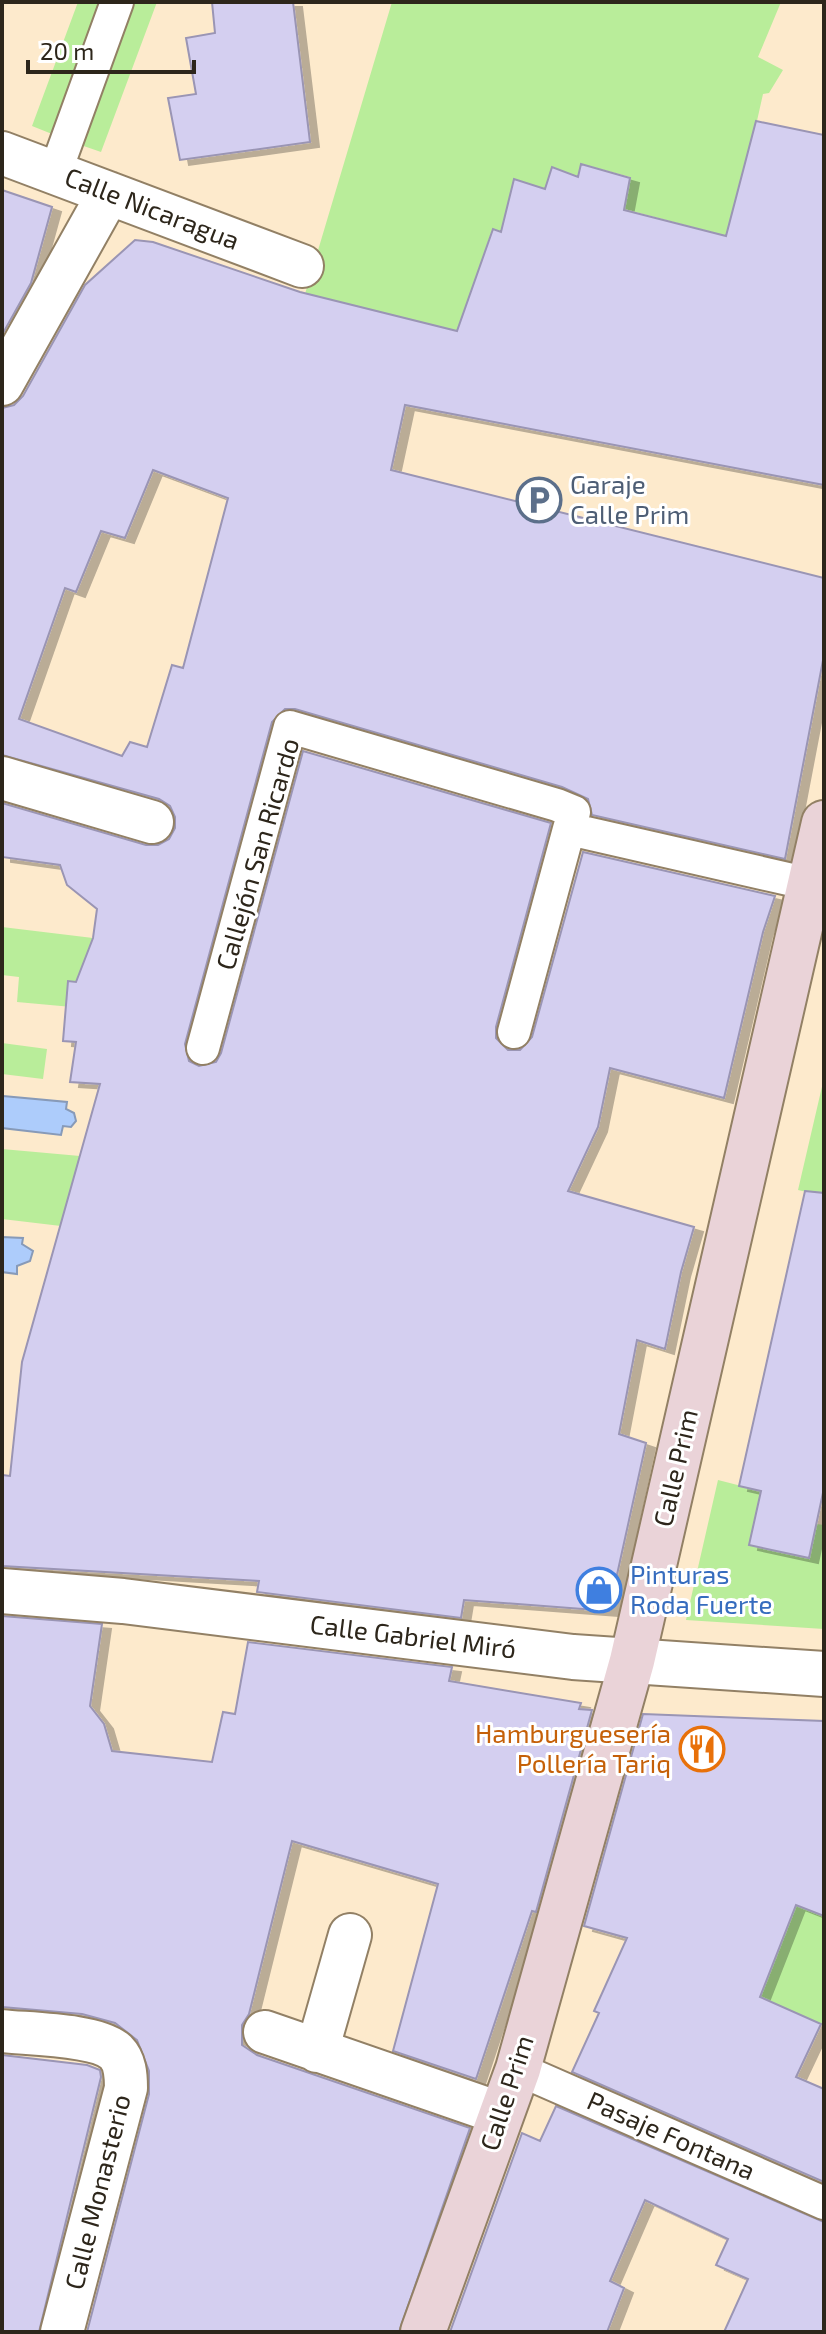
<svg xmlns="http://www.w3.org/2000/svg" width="826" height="2334" font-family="'Exo 2',sans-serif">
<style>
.green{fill:#b9ed9a}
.water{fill:#adccfb;stroke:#879ab8;stroke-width:2}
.building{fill:#d4cff0;stroke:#9a95b4;stroke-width:2;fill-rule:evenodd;filter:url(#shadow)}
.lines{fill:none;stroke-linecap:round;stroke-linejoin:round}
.pedestrian-casing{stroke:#928065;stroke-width:36}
.minor-casing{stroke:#928065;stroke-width:46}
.tertiary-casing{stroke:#928065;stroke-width:48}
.secondary-casing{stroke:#928065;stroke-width:48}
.pedestrian{stroke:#fff;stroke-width:32}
.minor{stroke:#fff;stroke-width:42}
.tertiary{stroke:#fff;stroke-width:44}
.secondary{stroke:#ead3d8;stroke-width:44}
.labels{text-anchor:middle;stroke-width:6;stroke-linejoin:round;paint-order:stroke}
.street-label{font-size:26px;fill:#2d261b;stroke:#fff}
.service-label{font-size:26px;fill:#4e5e75;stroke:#fff;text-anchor:start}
.shop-label{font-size:26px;fill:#366cbe;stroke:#fff;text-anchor:start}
.food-label{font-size:26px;fill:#c56008;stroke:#fff;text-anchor:end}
</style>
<defs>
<filter id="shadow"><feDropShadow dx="9" dy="5" stdDeviation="0" flood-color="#0004"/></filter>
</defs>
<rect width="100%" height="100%" fill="#fdeacc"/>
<path class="green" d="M78,2H107L57,136L32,126Z
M127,2H157L101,152L75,143Z
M392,2H781L758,57L783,70L769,93L763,94L731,237L624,209L630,177L582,164L578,177L553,167L545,189L514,179L501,232L492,230L477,274L514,345L305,294Z
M2,927L93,938L83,1008L17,1002L19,977L2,975Z
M2,1043L47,1049L43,1079L2,1074Z
M824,1078V1196L798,1190Z
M2,1149L80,1156L61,1226L2,1219Z
M718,1480L761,1491L749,1545L809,1558L816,1524L824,1525V1629L686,1620Z
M726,1850L802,1907L824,1916V2025L760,1997Z"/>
<path class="water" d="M3,1096L67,1102L66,1109L74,1113L76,1121L71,1127L63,1126L61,1135L2,1128Z
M2,1237L23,1238L22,1244L33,1251L30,1261L17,1266V1274L2,1272Z"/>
<path class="building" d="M212,2H293L310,142L180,160L168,98L196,94L186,38L215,33Z
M756,121L824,135V485L405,405L391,470L824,578V655L785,859L592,815L588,799L562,787L295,709H285L272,722L185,1044L189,1061L199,1066L216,1062L221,1053L303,751L551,823L496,1027V1038L508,1050H520L532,1037L583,852L775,896L763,932L724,1098L610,1068L598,1127L568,1191L694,1227L681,1272L665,1349L637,1340L619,1434L646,1443L609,1611L464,1600L461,1618L257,1592L259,1581L2,1566V1475L10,1476L22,1362L100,1084L70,1082L76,1042L63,1041L68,981L76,982L93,938L97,909L67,885L60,865L2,857V803L146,845H158L169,839L175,828V817L170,806L159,799L2,755V408L14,405L23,396L85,285L135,240L153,242L300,292L457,331L493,229L501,232L514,179L545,189L552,167L578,177L581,164L630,178L624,210L726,236ZM153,470L228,498L183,668L172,665L147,747L130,742L122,756L19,719L65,588L76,592L101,531L125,538Z
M2,190L52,207L31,283L2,335Z
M805,1191L824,1193V1488L809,1558L749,1545L761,1491L739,1486Z
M2,1616L102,1624L90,1706L104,1724L112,1751L212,1762L223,1712L235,1714L248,1642L452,1667L449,1681L581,1703L579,1709L592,1710L536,1912L532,1911L476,2079L393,2051L438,1884L292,1841L249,2014L242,2025V2045L257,2055L470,2128L399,2332H87L149,2094V2071L137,2040L115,2023L82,2014L2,2007Z
M643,1714L824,1721V1916L796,1905L760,1997L821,2024L796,2077L824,2089V2182L572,2072L599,2013L594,2011L627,1938L584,1926Z
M2,2055L87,2065L100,2070L101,2077L39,2332H2Z
M556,2106L824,2222V2332H724L748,2279L716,2265L728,2239L645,2200L610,2281L624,2288L607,2332H450L522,2133L540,2141Z"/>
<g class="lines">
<g class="pedestrian-casing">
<path id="pedestrian" d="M55,173L117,2
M514,1032L569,829
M203,1048L290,727L557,805L574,812L569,829L810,884
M518,2069L824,2203"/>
</g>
<g class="minor-casing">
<path id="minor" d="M2,153L302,266
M2,384L109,193
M2,778L152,822
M2,2031C28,2034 97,2034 116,2052C125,2061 126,2075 126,2088L62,2332
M265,2032L502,2114
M317,2051L350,1935"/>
</g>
<g class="tertiary-casing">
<path id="tertiary" d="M2,1591L123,1601L573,1657L824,1674"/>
</g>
<g class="secondary-casing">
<path id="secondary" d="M423,2332L518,2069L632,1661L824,823"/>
</g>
<use href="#pedestrian" class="pedestrian"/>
<use href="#minor" class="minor"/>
<use href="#tertiary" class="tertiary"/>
<use href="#secondary" class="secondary"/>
</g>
<defs>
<g id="parking-ring" transform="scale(2.3)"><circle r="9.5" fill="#fff" stroke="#5c6f8a" stroke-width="1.5"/><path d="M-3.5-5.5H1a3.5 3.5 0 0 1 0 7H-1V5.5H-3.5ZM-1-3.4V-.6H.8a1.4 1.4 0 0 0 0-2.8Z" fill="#5c6f8a"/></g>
<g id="shop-ring" transform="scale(2.3)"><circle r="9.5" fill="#fff" stroke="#3f7fe0" stroke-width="1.5"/><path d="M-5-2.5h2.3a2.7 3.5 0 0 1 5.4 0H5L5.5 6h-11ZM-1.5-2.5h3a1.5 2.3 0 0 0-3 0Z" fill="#3f7fe0"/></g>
<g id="restaurant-ring" transform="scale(2.3)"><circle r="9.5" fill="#fff" stroke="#e8710a" stroke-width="1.5"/><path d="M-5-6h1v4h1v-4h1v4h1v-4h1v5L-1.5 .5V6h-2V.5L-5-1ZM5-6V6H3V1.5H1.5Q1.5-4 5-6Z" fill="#e8710a"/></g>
</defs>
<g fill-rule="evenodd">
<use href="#parking-ring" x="539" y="500"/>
<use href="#shop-ring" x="599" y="1590"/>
<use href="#restaurant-ring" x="702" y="1749"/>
</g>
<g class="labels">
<g class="street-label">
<text transform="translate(152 209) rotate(21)" y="9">Calle Nicaragua</text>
<text transform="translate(258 854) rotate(-74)" y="9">Callejón San Ricardo</text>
<text transform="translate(676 1468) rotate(-77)" y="9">Calle Prim</text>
<text transform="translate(413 1637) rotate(7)" y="9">Calle Gabriel Miró</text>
<text transform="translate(507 2093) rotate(-72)" y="9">Calle Prim</text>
<text transform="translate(671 2136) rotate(24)" y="9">Pasaje Fontana</text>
<text transform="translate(98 2192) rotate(-76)" y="9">Calle Monasterio</text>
</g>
<g class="service-label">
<text x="570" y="494">Garaje<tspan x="570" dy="30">Calle Prim</tspan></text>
</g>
<g class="shop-label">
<text x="630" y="1584">Pinturas<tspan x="630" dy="30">Roda Fuerte</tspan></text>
</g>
<g class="food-label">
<text x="671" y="1743">Hamburguesería<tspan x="671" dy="30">Pollería Tariq</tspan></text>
</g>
</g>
<rect width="826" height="2334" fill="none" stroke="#2d261b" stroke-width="8"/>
<path d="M28 60v12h166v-12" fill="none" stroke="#2d261b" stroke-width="4"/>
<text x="40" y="60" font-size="24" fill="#2d261b" stroke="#ffffff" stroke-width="6" paint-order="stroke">20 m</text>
</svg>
